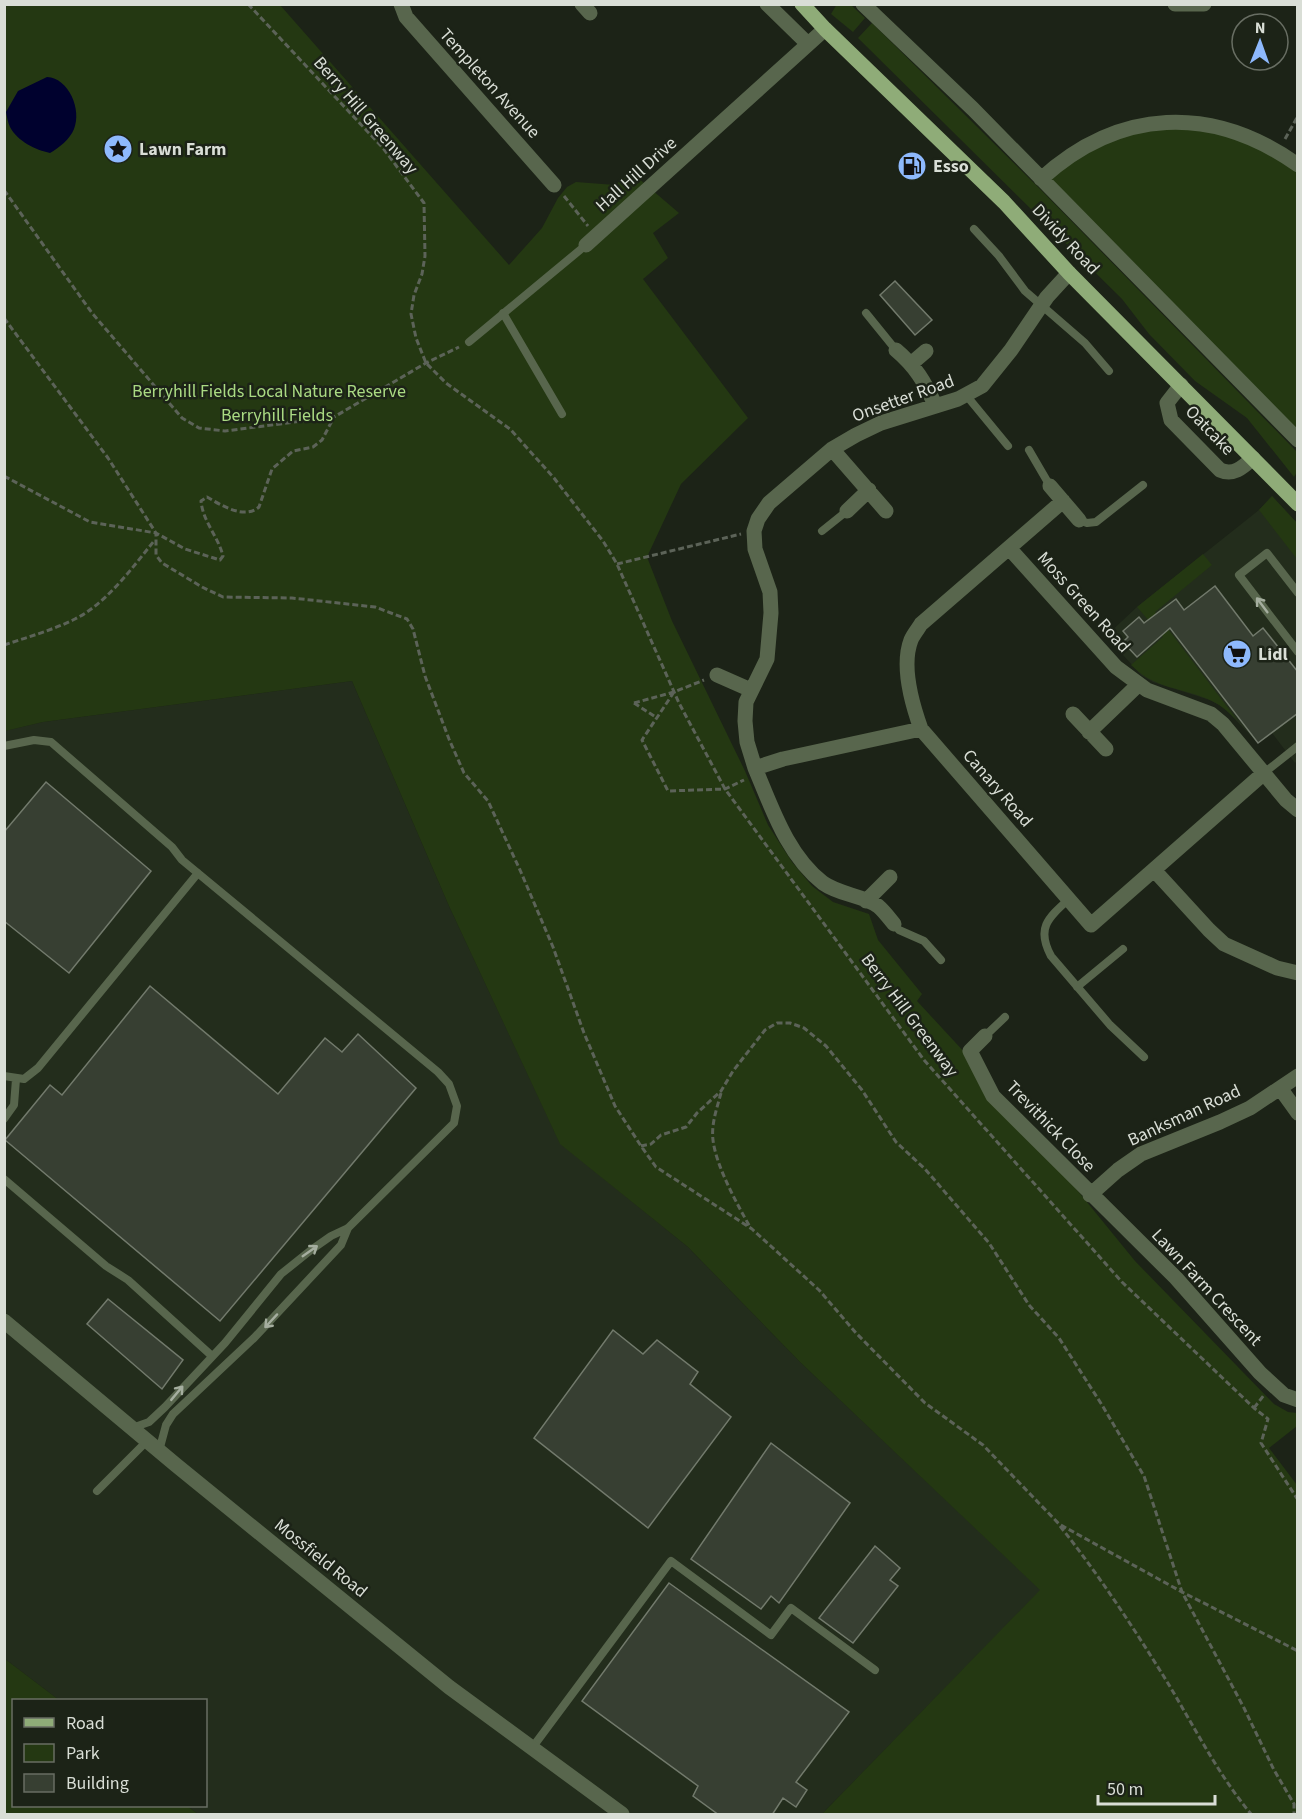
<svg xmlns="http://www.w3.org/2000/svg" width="1302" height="1819" font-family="'Source Sans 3',sans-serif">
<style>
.built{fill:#232d1c}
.green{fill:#243812}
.water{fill:#00012e}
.building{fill:#373f32;stroke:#727a6c;stroke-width:1.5}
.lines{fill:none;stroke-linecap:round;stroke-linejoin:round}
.path{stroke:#5c6358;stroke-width:3;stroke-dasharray:6 3;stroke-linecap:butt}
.lane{stroke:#58664d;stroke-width:8}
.street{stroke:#58664d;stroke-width:15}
.primary{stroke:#8fac78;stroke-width:15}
.oneway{stroke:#a5ae9f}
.labels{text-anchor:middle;stroke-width:5;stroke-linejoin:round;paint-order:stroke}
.street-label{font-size:18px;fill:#d9ded6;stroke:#1c2317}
.poi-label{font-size:18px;font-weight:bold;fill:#d9ded6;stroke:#1c2317;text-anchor:start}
.park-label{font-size:18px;fill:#aada83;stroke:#1c2317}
</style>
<rect width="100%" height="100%" fill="#1c2317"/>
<path class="built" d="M1272,496L1297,523V761L1295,763L1272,733L1258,743L1223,707L1210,700L1153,682L1141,675L1106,636L1137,607L1259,510Z
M352,681L449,906L560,1143L688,1247L800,1362L1041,1590L822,1814H198L187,1806H206V1700H59L5,1659L4,731L43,722Z"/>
<path class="green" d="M837,4L851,5L865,18L853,32L831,14Z
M4,5H280L509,265L542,228L558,198L567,187L576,182L615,185L631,172L679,213L653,233L668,258L643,279L748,418L681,484L647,557L672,621L745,771L768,825L792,862L812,886L833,902L869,914L878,940L922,994L917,1001L967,1055L1135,1261L1274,1404L1288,1412L1297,1413V1426L1269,1448L1297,1485V1814H822L1040,1590L800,1362L688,1247L560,1144L449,906L352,681L43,722L5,731Z
M872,23L1042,191L1297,452V472L1294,477L1247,418L1195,381L1149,334L1122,299L858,38Z
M1217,126L1297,170V440L1041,179L1121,132Z
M1272,496L1297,523V559L1259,510Z
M1203,554L1212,565L1155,612L1238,721C1230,713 1222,706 1212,701C1182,687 1156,690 1131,665L1163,637L1137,607Z
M5,1659L59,1700H14V1806H187L198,1814H5Z"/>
<path class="water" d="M47,77C69,78 82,110 74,129C70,139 59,148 50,153C36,150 17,141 10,127C8,123 7,117 6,112L18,91Z"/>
<path class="building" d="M895,281L932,320L915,335L880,295Z
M1215,586L1253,636L1263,628L1298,672V713L1258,743L1170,628L1137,657L1123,642L1128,637L1123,631L1139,617L1144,623L1176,599L1184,610Z
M46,782L151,871L69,973L4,921V832Z
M150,986L278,1094L325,1038L342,1052L358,1034L416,1088L220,1321L5,1140L50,1085L62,1095Z
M108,1299L183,1360L162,1389L87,1324Z
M613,1330L643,1354L657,1340L698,1372L690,1384L731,1417L648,1528L534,1438Z
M771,1443L850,1503L779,1603L771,1596L761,1609L691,1559Z
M875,1546L900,1568L890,1580L898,1586L853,1643L819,1618Z
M669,1583L849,1712L796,1782L807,1790L796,1807L783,1798L772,1815H719L693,1796L698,1786L582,1701Z"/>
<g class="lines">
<path class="path" d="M248,4L383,148L424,203L425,256L422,274L414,295L411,314L416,338L426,363L446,383L510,429L554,478L603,541L617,564L679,703L725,789L924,1060L1122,1282L1254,1408L1268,1419L1261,1443L1298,1500
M1285,139L1298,116
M4,190L92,313L182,418L199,428L225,431L334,417L426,363L459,347
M564,196L588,226
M4,318L108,458L156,533L185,549L220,560L223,556C218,536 203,522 201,501L207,497C221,505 244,520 259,507L272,469L293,451L313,447L322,440L334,417
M4,476L90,522L156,533V555L162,563L202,587L223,597L292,598L375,607L407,619L413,629L425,676L449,739L464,773L488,801L520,870L553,947L584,1033L615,1106L641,1146L656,1167L752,1229L819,1290L856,1333L925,1403L983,1445L1059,1524L1182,1592L1298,1651
M617,564L741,534
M4,645C28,637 53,630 75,619C107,603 132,568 154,541
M674,692L642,740L668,791L725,789L744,780
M634,703L674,692L704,680
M634,703L657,718
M721,1093C717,1108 711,1124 713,1140C716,1166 737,1204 750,1227
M641,1146L651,1144L661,1135L686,1127L697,1113L721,1091L733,1071L765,1030L777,1023H790L804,1028L826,1046L862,1090L896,1142L925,1169L989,1243L1029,1305L1059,1338L1102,1405L1144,1476L1182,1592L1244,1708L1274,1770L1294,1804V1814
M1254,1408L1264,1395
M1060,1526C1099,1575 1133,1627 1166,1680C1194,1726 1217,1773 1251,1814"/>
<path class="lane" d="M974,229L999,256L1025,291L1085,343L1109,371
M503,313L562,414
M866,313L896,350
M469,342L586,245
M966,395L1008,446
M1029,450L1050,486
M1079,520L1087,523L1096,522L1143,485
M822,531L847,511
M1298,593L1267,553L1239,575L1298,652
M4,746L34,740L51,742L172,847L182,860L438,1072L449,1084L457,1106L454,1123L348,1228L331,1236L311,1250L281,1274L225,1343L165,1407L149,1422L132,1428
M1264,773L1298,746
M1069,899C1048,918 1036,928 1051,956L1110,1025L1144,1057
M894,924L899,930L924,941L941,960
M1077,987L1123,949
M985,1036L1005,1017
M4,1076L24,1079L38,1068L198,873
M4,1119L14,1105L16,1079
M4,1179L106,1266L128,1280L212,1356
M159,1451L166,1425L173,1414L254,1338L341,1245L348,1228
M97,1491L147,1441
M532,1748L671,1561L771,1635L791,1608L875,1670"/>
<path class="street" d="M401,4L406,17L554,185
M582,4L590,13
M767,4L808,44
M863,4L973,109L1298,440
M1175,4H1204
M1041,179C1119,108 1212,104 1298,165
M586,245L825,29
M896,350C915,366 925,382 935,405
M912,363L926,351
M1181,385L1167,403L1171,420L1220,470C1234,476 1243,467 1253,458
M832,449L886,511
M1050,486L1079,520
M1063,501L921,624C918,629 913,635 911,640C901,666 912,704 921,729L1091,925L1264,773
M847,511L869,490
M1009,548L1116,667L1147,690L1211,714L1223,724L1286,800L1298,810
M717,675L751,690
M1073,714L1106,749
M921,729L783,759L755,768L747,742L745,721L746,702L767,659L771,613L770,592L755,549L754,531L758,519L769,503L832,449L856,435L881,423L958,399L982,386L1011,350L1047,297L1069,273
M1089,732L1139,684
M755,768C772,808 787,855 823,883C840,895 862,895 878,906C884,911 889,918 894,924
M1154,870L1209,930L1224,944L1277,968L1298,973
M866,901L890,877
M985,1036L970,1051L993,1096L1176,1278L1260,1373L1284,1395L1298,1400
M1280,1088L1298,1113
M1090,1195L1118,1170L1141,1154L1220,1122L1250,1108L1298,1076
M4,1321L176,1465L449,1687L622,1814"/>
<path class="primary" d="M802,4L825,29L1004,202L1069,273L1298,504"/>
</g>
<defs><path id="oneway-shaft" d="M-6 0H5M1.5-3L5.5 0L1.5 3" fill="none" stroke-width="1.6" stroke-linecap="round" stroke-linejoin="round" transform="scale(1.5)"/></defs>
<g class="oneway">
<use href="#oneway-shaft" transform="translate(1262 605) rotate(-127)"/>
<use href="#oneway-shaft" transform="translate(310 1251) rotate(-35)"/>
<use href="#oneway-shaft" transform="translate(271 1321) rotate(133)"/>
<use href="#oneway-shaft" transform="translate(177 1393) rotate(-50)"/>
</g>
<defs>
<g id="sight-disc" transform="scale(1.5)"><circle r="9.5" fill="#8eb9fd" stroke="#1c2317"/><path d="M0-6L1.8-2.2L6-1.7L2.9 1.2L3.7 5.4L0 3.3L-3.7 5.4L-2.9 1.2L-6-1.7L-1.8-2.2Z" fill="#111"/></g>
<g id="fuel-disc" transform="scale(1.5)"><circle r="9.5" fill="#8eb9fd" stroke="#1c2317"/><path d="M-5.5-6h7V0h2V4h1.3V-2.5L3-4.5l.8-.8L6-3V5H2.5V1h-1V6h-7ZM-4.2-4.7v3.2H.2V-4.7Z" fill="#111"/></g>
<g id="supermarket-disc" transform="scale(1.5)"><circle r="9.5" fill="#8eb9fd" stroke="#1c2317"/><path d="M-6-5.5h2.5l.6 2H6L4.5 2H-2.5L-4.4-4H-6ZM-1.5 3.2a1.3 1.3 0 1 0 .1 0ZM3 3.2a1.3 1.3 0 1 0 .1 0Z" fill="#111"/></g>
</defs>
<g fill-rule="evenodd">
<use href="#sight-disc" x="118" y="149"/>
<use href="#fuel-disc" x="912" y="166"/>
<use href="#supermarket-disc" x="1237" y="654"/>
</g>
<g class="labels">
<g class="street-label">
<text transform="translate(490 83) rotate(48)" y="6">Templeton Avenue</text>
<text transform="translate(366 115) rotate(49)" y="6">Berry Hill Greenway</text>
<text transform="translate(636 174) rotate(-42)" y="6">Hall Hill Drive</text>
<text transform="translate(1066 239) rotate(47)" y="6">Dividy Road</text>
<text transform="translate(903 398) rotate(-20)" y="6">Onsetter Road</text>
<text transform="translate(1210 430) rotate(46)" y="6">Oatcake</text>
<text transform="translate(1084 602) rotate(48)" y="6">Moss Green Road</text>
<text transform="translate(998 788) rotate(49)" y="6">Canary Road</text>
<text transform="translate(910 1015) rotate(53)" y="6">Berry Hill Greenway</text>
<text transform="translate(1184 1115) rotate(-25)" y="6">Banksman Road</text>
<text transform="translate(1051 1126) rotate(46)" y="6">Trevithick Close</text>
<text transform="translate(1207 1287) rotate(47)" y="6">Lawn Farm Crescent</text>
<text transform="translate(321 1558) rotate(39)" y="6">Mossfield Road</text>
</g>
<g class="poi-label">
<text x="139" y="155">Lawn Farm</text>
<text x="933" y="172">Esso</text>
<text x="1258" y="660">Lidl</text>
</g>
<g class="park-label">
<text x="269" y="397">Berryhill Fields Local Nature Reserve</text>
<text x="277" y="421">Berryhill Fields</text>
</g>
</g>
<rect width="1302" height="1819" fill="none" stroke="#d9ded6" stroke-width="12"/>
<rect x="12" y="1699" width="195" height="108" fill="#1c2317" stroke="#686e63" stroke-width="1.5"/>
<rect x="24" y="1718" width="30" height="9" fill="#8fac78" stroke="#686e63" stroke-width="1.5"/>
<text x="66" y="1729" font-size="18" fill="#d9ded6">Road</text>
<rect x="24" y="1744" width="30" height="18" fill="#243812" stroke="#686e63" stroke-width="1.5"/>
<text x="66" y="1759" font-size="18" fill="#d9ded6">Park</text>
<rect x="24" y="1774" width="30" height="18" fill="#373f32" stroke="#686e63" stroke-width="1.5"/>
<text x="66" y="1789" font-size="18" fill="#d9ded6">Building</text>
<g transform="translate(1260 42) rotate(1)"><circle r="28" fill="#1c2317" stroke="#686e63" stroke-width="1.5"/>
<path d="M0-4.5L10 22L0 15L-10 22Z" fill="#8eb9fd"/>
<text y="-9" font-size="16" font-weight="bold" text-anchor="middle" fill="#d9ded6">N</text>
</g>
<path d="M1098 1795v9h117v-9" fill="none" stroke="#d9ded6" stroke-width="3"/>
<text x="1107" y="1795" font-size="18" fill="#d9ded6" stroke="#1c2317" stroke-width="4.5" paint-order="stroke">50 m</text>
</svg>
